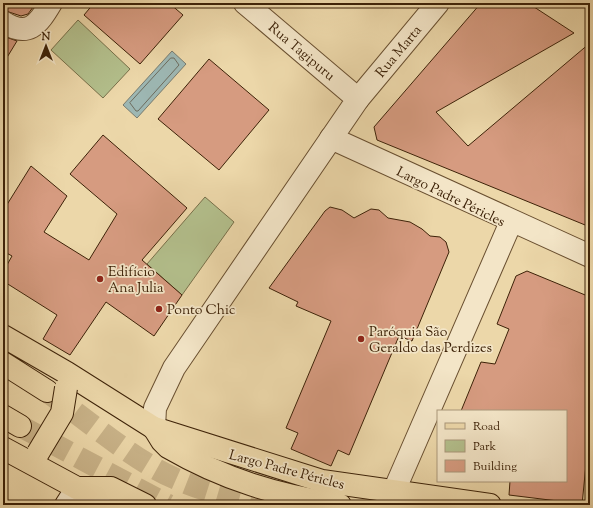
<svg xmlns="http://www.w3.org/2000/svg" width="593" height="508" font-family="'Sorts Mill Goudy',serif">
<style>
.green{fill:#b3bf8c;stroke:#78704a}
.water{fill:#9db7b3;stroke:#777b6f}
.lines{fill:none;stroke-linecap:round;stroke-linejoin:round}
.shore{stroke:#6d6c5e;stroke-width:1}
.building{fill:#d69b80;stroke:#3d2208}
.primary-tunnel{stroke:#c9b389;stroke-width:22;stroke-dasharray:22 11;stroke-linecap:butt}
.minor-casing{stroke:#694f30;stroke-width:24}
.tertiary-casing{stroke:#694f30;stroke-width:24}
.secondary-casing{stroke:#3d2208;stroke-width:24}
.primary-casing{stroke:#3d2208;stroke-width:24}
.trunk-casing{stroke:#3d2208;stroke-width:24}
.minor{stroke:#f3e5c7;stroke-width:22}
.tertiary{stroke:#f3e5c7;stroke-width:22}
.secondary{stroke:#f3e5c7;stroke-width:22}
.primary{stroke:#ecd7a9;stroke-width:22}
.trunk{stroke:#ecd7a9;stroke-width:22}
.primary-bridge-casing{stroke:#3d2208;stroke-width:24;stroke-linecap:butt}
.primary-bridge{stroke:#ecd7a9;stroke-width:22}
.poi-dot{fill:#8f2418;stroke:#f3e5c7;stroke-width:1.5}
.labels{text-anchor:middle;stroke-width:3.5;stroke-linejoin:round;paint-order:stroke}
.street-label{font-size:14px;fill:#3d2208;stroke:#f3e5c7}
.poi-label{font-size:14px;fill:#3d2208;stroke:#f3e5c7;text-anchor:start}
</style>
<rect width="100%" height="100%" fill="#ecd7a9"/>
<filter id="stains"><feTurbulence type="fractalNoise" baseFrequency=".005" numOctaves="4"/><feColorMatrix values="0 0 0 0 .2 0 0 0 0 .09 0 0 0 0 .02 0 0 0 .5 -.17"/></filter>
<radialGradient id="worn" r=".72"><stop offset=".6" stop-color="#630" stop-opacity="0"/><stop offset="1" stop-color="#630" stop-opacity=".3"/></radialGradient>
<path class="green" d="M78,20L130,69L103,98L51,50Z
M205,197L234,222L182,295L147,264Z"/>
<path class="water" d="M172,51L186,64L137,118L123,105Z"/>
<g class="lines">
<path class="shore" d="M171,58H174L179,65L138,111H136L130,103Z"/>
</g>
<path class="building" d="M3,3H36L28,14L21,16L3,10Z
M94,3H169L183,15L140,64L84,15Z
M481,3H528L574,33L436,112L468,146L590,43V227L377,140L374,127Z
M3,36L17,41L3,64Z
M209,59L269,110L219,170L158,119Z
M103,135L187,208L142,260L182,295L154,336L106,302L70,355L43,339L57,315L3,281V272L12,256L3,251V211L31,166L67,196L44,232L89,260L117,214L70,174Z
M330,207L342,210L354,218L371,209L379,210L388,218L410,222L422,229L430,236L440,237L446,242L449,252L412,341L399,336L349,455L338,450L331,466L291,449L298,433L286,428L331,321L296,306L298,302L269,288L325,211Z
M527,271L590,297V465L586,464L582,505H566V502L509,495L510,481H566V411H461L481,362L495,364L509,329L497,324L516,276Z"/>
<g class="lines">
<path class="primary-tunnel" d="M49,393C84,418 118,447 156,469C188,487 229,498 265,505
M20,426L168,505"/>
<g class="minor-casing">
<path id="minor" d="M3,22C28,38 38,25 51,3
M358,99L438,3
M331,138L590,256
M394,491L511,222"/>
</g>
<g class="tertiary-casing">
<path id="tertiary" d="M154,428L155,408L174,368L358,99L245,3"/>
</g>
<g class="secondary-casing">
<path id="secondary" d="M66,505L77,488L111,505"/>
</g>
<g class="primary-casing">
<path id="primary" d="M3,336L67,373L154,428L322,481L490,505
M3,363L47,391
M3,416L20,426
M3,448L77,488"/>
</g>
<g class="trunk-casing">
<path id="trunk" d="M154,428L162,441L168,447C225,480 277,495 340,505
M77,488H111L145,505"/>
</g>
<use href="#minor" class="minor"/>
<use href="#tertiary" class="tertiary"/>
<use href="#secondary" class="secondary"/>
<use href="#primary" class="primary"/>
<use href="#trunk" class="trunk"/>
<g class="primary-bridge-casing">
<path id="primary-bridge" d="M38,453L62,413L66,388"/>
</g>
<use href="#primary-bridge" class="primary-bridge"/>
</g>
<g class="poi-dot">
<circle cx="100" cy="279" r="4"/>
<circle cx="159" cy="309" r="4"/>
<circle cx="361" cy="339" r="4"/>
</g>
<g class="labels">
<g class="street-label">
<text transform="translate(302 51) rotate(40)" y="5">Rua Tagipuru</text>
<text transform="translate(398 51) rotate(-50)" y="5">Rua Marta</text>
<text transform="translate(451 196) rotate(26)" y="5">Largo Padre Péricles</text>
<text transform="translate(287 469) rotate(15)" y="5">Largo Padre Péricles</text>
</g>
<g class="poi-label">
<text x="108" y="276">Edifício<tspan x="108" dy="16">Ana Julia</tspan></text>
<text x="167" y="314">Ponto Chic</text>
<text x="369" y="336">Paróquia São<tspan x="369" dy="16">Geraldo das Perdizes</tspan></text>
</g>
</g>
<rect width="593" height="508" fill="none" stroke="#ecd7a9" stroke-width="16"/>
<rect x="4" y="4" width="585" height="500" fill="none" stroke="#3d2208" stroke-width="2"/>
<rect x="8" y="8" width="577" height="492" fill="none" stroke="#3d2208"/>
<rect x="437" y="410" width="130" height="72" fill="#f3e5c7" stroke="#aa977b"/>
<rect x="445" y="423" width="20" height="6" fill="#ecd7a9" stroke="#aa977b"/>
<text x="473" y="430" font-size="12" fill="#3d2208">Road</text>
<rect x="445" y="440" width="20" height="12" fill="#b3bf8c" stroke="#aa977b"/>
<text x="473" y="450" font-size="12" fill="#3d2208">Park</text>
<rect x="445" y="460" width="20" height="12" fill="#d69b80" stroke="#aa977b"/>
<text x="473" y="470" font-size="12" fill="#3d2208">Building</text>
<g transform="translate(46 46)" stroke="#f3e5c7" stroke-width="3" paint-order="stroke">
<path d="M0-3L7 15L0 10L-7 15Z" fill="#3d2208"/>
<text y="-6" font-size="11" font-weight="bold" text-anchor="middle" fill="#3d2208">N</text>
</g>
<rect width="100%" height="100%" filter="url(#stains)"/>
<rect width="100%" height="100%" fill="url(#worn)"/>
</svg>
